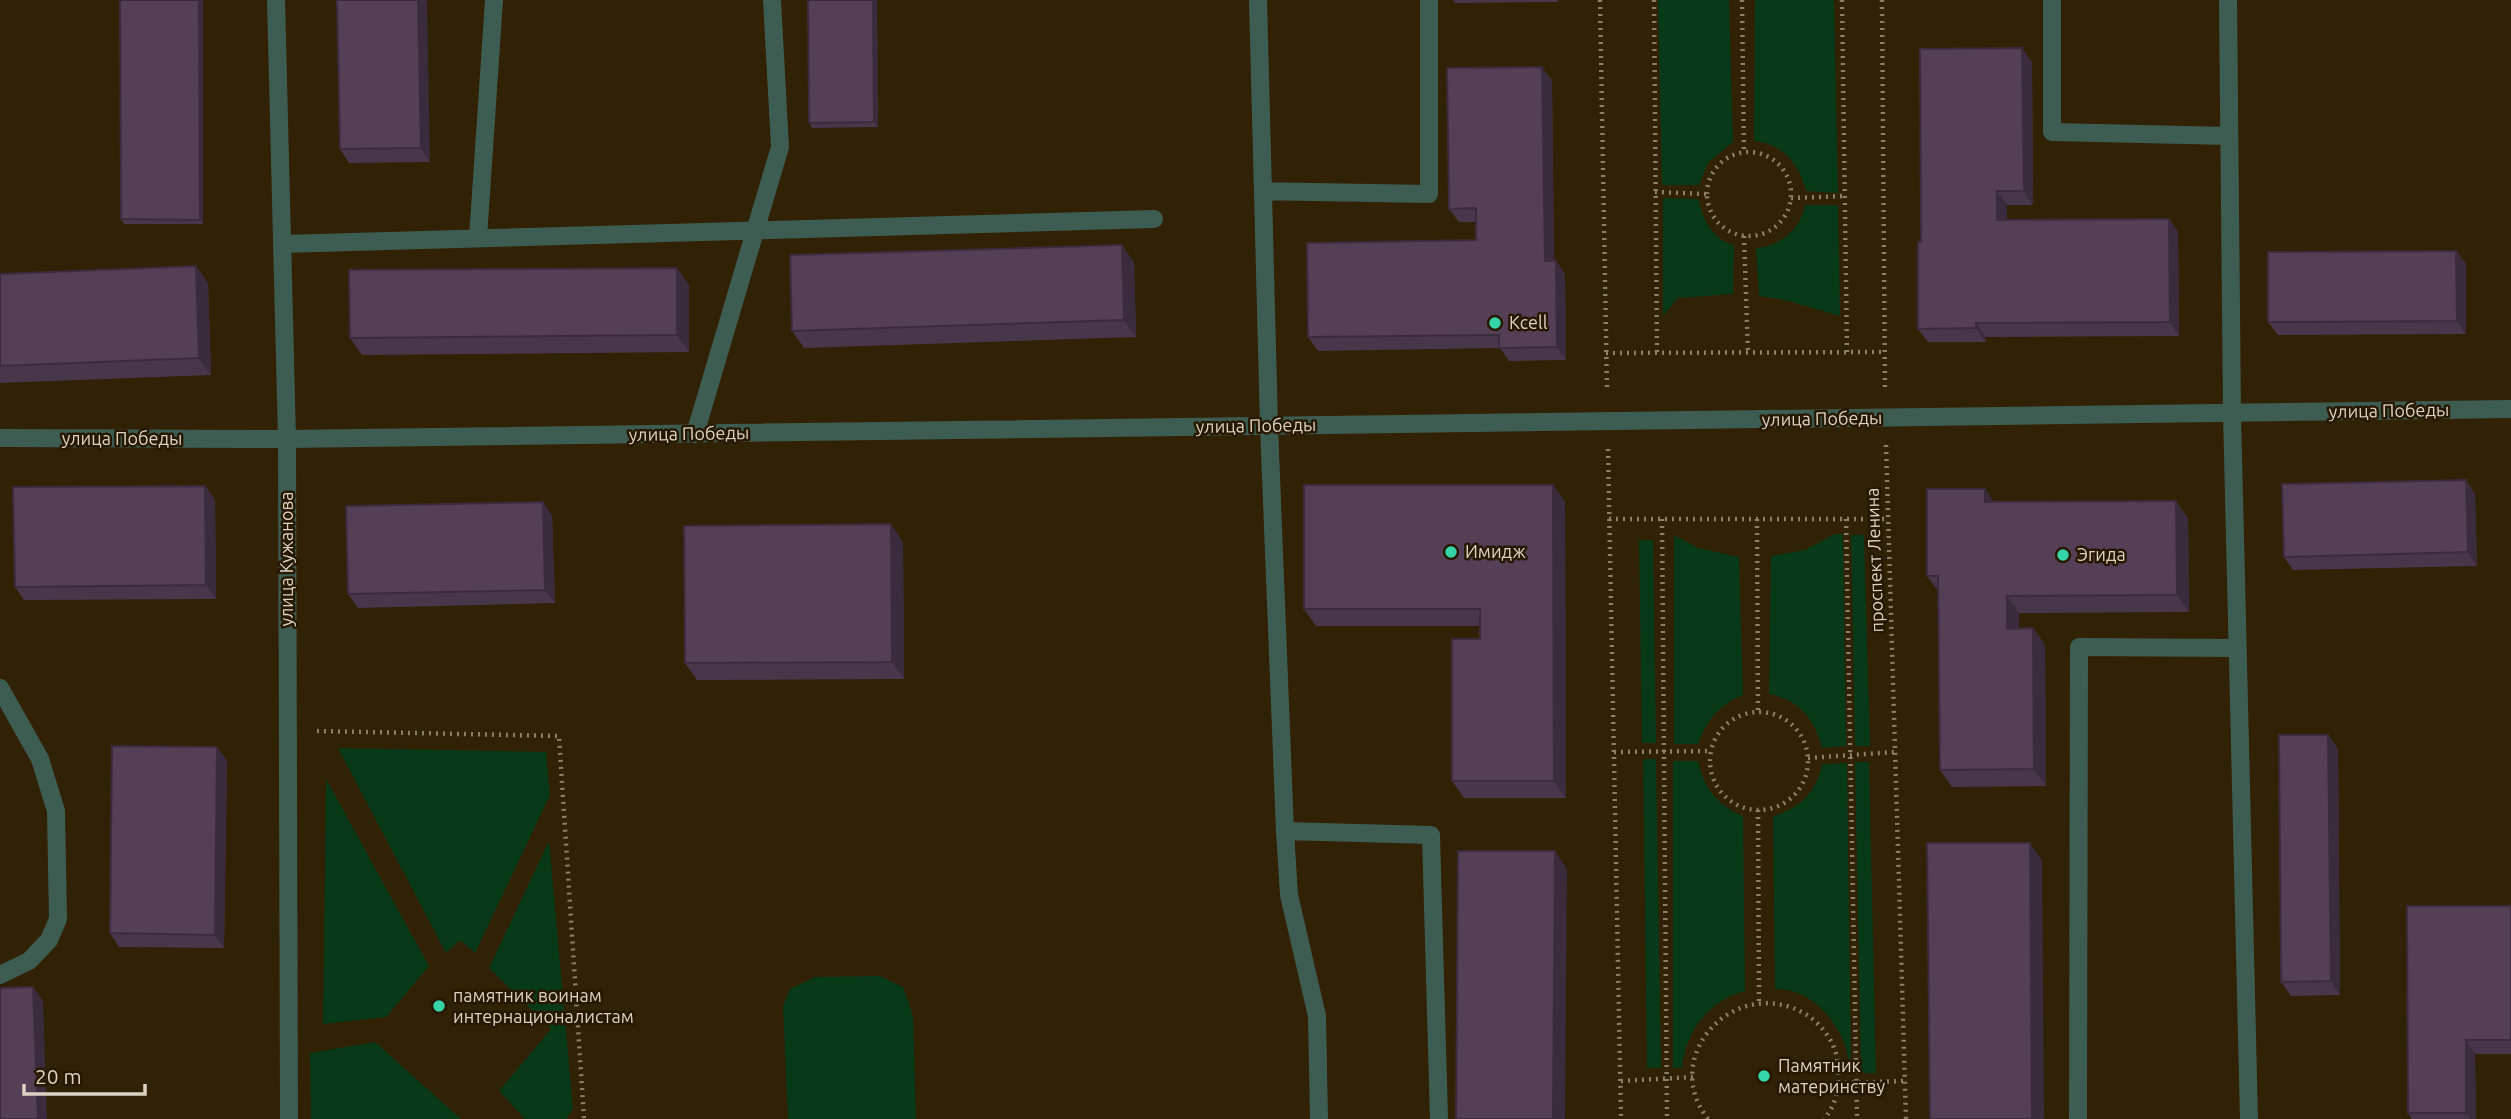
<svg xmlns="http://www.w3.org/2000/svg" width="2511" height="1119" font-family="Ubuntu,sans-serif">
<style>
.green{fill:#083a19}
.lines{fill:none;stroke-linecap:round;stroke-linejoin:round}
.path{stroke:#8d806b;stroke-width:4.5;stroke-dasharray:2 5;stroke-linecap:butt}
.service{stroke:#3e5d52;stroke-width:18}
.minor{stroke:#3e5d52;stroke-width:18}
.wall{fill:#48364b}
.shaded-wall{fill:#3b2c3d}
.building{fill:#543f57;stroke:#3b2c3d;stroke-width:2}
.poi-dot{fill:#34d4a8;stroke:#271800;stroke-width:2.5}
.labels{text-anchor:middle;stroke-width:5;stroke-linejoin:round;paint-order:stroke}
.poi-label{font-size:18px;fill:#ddd3c3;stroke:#271800;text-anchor:start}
.street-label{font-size:18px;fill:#ddd3c3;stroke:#271800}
</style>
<rect width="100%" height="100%" fill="#312105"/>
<path class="green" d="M1658,0H1729L1733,142L1708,163L1699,185H1662Z
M1755,0H1834L1838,193L1806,191C1799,164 1784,144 1754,141Z
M1663,198L1698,199C1703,219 1712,240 1734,245L1733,294L1678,298L1663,316Z
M1805,205H1838L1840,316L1785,300L1759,296L1756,248C1779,247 1802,228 1805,205Z
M1835,534H1843L1846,746L1822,748C1815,719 1799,700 1769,694L1771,556L1805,550Z
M1674,535L1698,548L1739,557L1743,695C1719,705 1707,720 1698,744H1674Z
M1851,535H1864L1870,746H1855Z
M1639,540H1653L1656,743H1642Z
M338,748L546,752L550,795L475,953L460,940L446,953Z
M1643,759H1656L1661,1068H1647Z
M1673,761H1698C1704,788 1717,805 1743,816L1745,991C1709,1000 1685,1032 1682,1068H1673Z
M1855,762H1869L1876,1073H1861Z
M1847,763L1851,1073H1850C1850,1034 1817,988 1775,989L1773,816C1799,809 1818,791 1822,764Z
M326,779L429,966L386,1017L323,1024Z
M549,841L573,1109L566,1119H525L499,1091L551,1029L489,968Z
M880,976L903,987L913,1016L916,1119H788L783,1006L790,989L815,977Z
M375,1042L461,1119H311L310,1053Z"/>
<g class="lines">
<path class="path" d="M1600,0L1607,391
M1654,0L1657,353
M1742,0L1744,153
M1842,0L1847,352
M1882,0L1885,390
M1707 194a42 42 0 1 1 84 0a42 42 0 1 1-84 0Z
M1655,192L1706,194
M1791,198L1845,196
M1744,236L1748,353
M1606,353L1885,352
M1886,445L1906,1119
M1608,449L1621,1119
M1609,519H1888
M1662,519L1667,1119
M1757,519L1758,712
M1846,519L1857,1119
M1710 761a49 49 0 1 1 98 0a49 49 0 1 1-98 0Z
M317,731L559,736L584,1119
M1614,752L1711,751
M1808,758L1895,752
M1758,810L1759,1003
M1621,1081L1693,1077
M1838,1083L1905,1081
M1708,1119C1658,1056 1736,972 1807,1015C1821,1024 1834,1041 1837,1058C1840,1079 1839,1102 1824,1119"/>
<path class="service" d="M1258,0L1269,426L1285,831L1289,895L1317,1016L1319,1119
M2052,0V132L2229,136
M2228,0L2232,413L2249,1119
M1263,191L1429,194V0
M478,238L494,0
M282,244L1154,219
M695,434L780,147L772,0
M0,688L40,759L56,811L58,919L49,940L29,961L0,975
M1285,831L1431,835L1439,1119
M2078,1119L2079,647L2236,648"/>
<path class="minor" d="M276,0L287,439L289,1119
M0,438L287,439L2511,409"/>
</g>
<path class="wall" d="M120,0L203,224H124L121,219Z
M337,0L430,162L349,163L340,149Z
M808,0H877L878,127L812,128L809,123Z
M1453,0H1558V2L1455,3Z
M2032,62L2033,205H2007V220L2169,219L2178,232L2179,336L1986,337V342H1928L1918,329L1921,242Z
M1552,80L1554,261H1556L1565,274L1566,360L1509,361L1500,348L1318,351L1308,337L1476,240V222H1459L1449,209Z
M2456,251L2466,264V334L2278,335L2268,322Z
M1134,262L1136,337L804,348L792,331Z
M196,266L208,283L211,375L0,383V274Z
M677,268L689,285V352L362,355L350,338Z
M2466,480L2475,494L2477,566L2293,570L2284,557Z
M1553,485L1565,502L1566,798H1464L1452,781L1480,639V626H1316L1304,609Z
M205,486L215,499L216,599L24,600L15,587Z
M1993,502L2188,518L2189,612L2019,613V629L2033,628L2045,645L2046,786L1952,787L1940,770L1939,592L1927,576Z
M552,515L555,603L358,608L348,594Z
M903,542L904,679L697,680L685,663Z
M2328,735L2338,749L2340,995L2291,996L2281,982Z
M217,747L227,761L224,948L119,947L110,933Z
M2511,906V1054H2475L2476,1119H2412L2408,1113Z"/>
<path class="shaded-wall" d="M199,0H203V224L200,220Z
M418,0H427L430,162L421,148Z
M873,0H877L878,127L874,122Z
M2022,48L2032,62L2033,205L2024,191Z
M1542,67L1552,80L1554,274L1545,261Z
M1997,191L2007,205V233L1997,220Z
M2169,219L2178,232L2179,336L2170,322Z
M1122,245L1134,262L1136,337L1124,320Z
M2456,251L2466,264V334L2457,321Z
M1556,261L1565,274L1566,360L1557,347Z
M196,266L208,283L211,375L199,358Z
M677,268L689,285V352L677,335Z
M1976,323L1986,337V342L1976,328Z
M2466,480L2475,494L2477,566L2468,552Z
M1553,485L1565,502L1566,798L1554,781Z
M205,486L215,499L216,599L206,585Z
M1985,489L1997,506L1985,502Z
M2176,501L2188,518L2189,612L2177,595Z
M543,502L552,515L555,603L545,590Z
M891,524L903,542L904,679L892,662Z
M2007,596L2019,613V646L2007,629Z
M2033,628L2045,645L2046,786L2034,769Z
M2328,735L2338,749L2340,995L2331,981Z
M217,747L227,761L224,948L215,935Z
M2030,843L2042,860L2044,1119H2032Z
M1555,851L1567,869L1565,1119H1553Z
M33,987L43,1001L47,1119H38Z
M2466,1040L2475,1054L2476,1119H2471L2466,1113Z"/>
<path class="building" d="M120,0H199L200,220L121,219Z
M337,0H418L421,148L340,149Z
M808,0H873L874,122L809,123Z
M2022,48L2024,191H1997V220L2169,219L2170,322L1976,323V328L1918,329V242H1921L1920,49Z
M1542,67L1545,261H1556L1557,347L1499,348V335L1308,337L1307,243L1476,240V208L1449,209L1447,68Z
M1122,245L1124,320L792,331L790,255Z
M2456,251L2457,321L2268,322V252Z
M196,266L199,358L0,366V274Z
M677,268V335L350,338L349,270Z
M2466,480L2468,552L2284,557L2282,484Z
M1304,485H1553L1554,781H1452V639H1480V609H1304Z
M205,486L206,585L15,587L13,487Z
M1927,489H1985V502L2176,501L2177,595L2007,596V629L2033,628L2034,769L1940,770L1938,576H1927Z
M543,502L545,590L348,594L346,506Z
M891,524L892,662L685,663L684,526Z
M2279,735H2328L2331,981L2281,982Z
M112,746L217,747L215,935L110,933Z
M1927,843H2030L2032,1119H1930Z
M1458,851H1555L1553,1119H1456Z
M2407,906H2511V1040H2466V1113H2408Z
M33,987L38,1119H0V988Z"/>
<g class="poi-dot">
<circle cx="1495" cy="323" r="7"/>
<circle cx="1451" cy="552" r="7"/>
<circle cx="2063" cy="555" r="7"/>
<circle cx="439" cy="1006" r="7"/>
<circle cx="1764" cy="1076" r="7"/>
</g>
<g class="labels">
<g class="poi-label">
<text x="1509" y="329">Kcell</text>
<text x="1465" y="558">Имидж</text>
<text x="2077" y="561">Эгида</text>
<text x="453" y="1002">памятник воинам<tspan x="453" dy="21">интернационалистам</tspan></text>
<text x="1778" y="1072">Памятник<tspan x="1778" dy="21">материнству</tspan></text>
</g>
<g class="street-label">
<text transform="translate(2389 411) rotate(-1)" y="6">улица Победы</text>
<text transform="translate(1822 419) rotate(-1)" y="6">улица Победы</text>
<text transform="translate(1256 426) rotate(-1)" y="6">улица Победы</text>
<text transform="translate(689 434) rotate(-1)" y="6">улица Победы</text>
<text x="122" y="445">улица Победы</text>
<text transform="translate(287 559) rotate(-90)" y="6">улица Кужанова</text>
<text transform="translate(1875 560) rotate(-92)" y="6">проспект Ленина</text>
</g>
</g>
<path d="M24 1084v10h121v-10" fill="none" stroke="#ddd3c3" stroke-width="3.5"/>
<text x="35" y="1084" font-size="21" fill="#ddd3c3" stroke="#271800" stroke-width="5" paint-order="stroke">20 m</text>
</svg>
